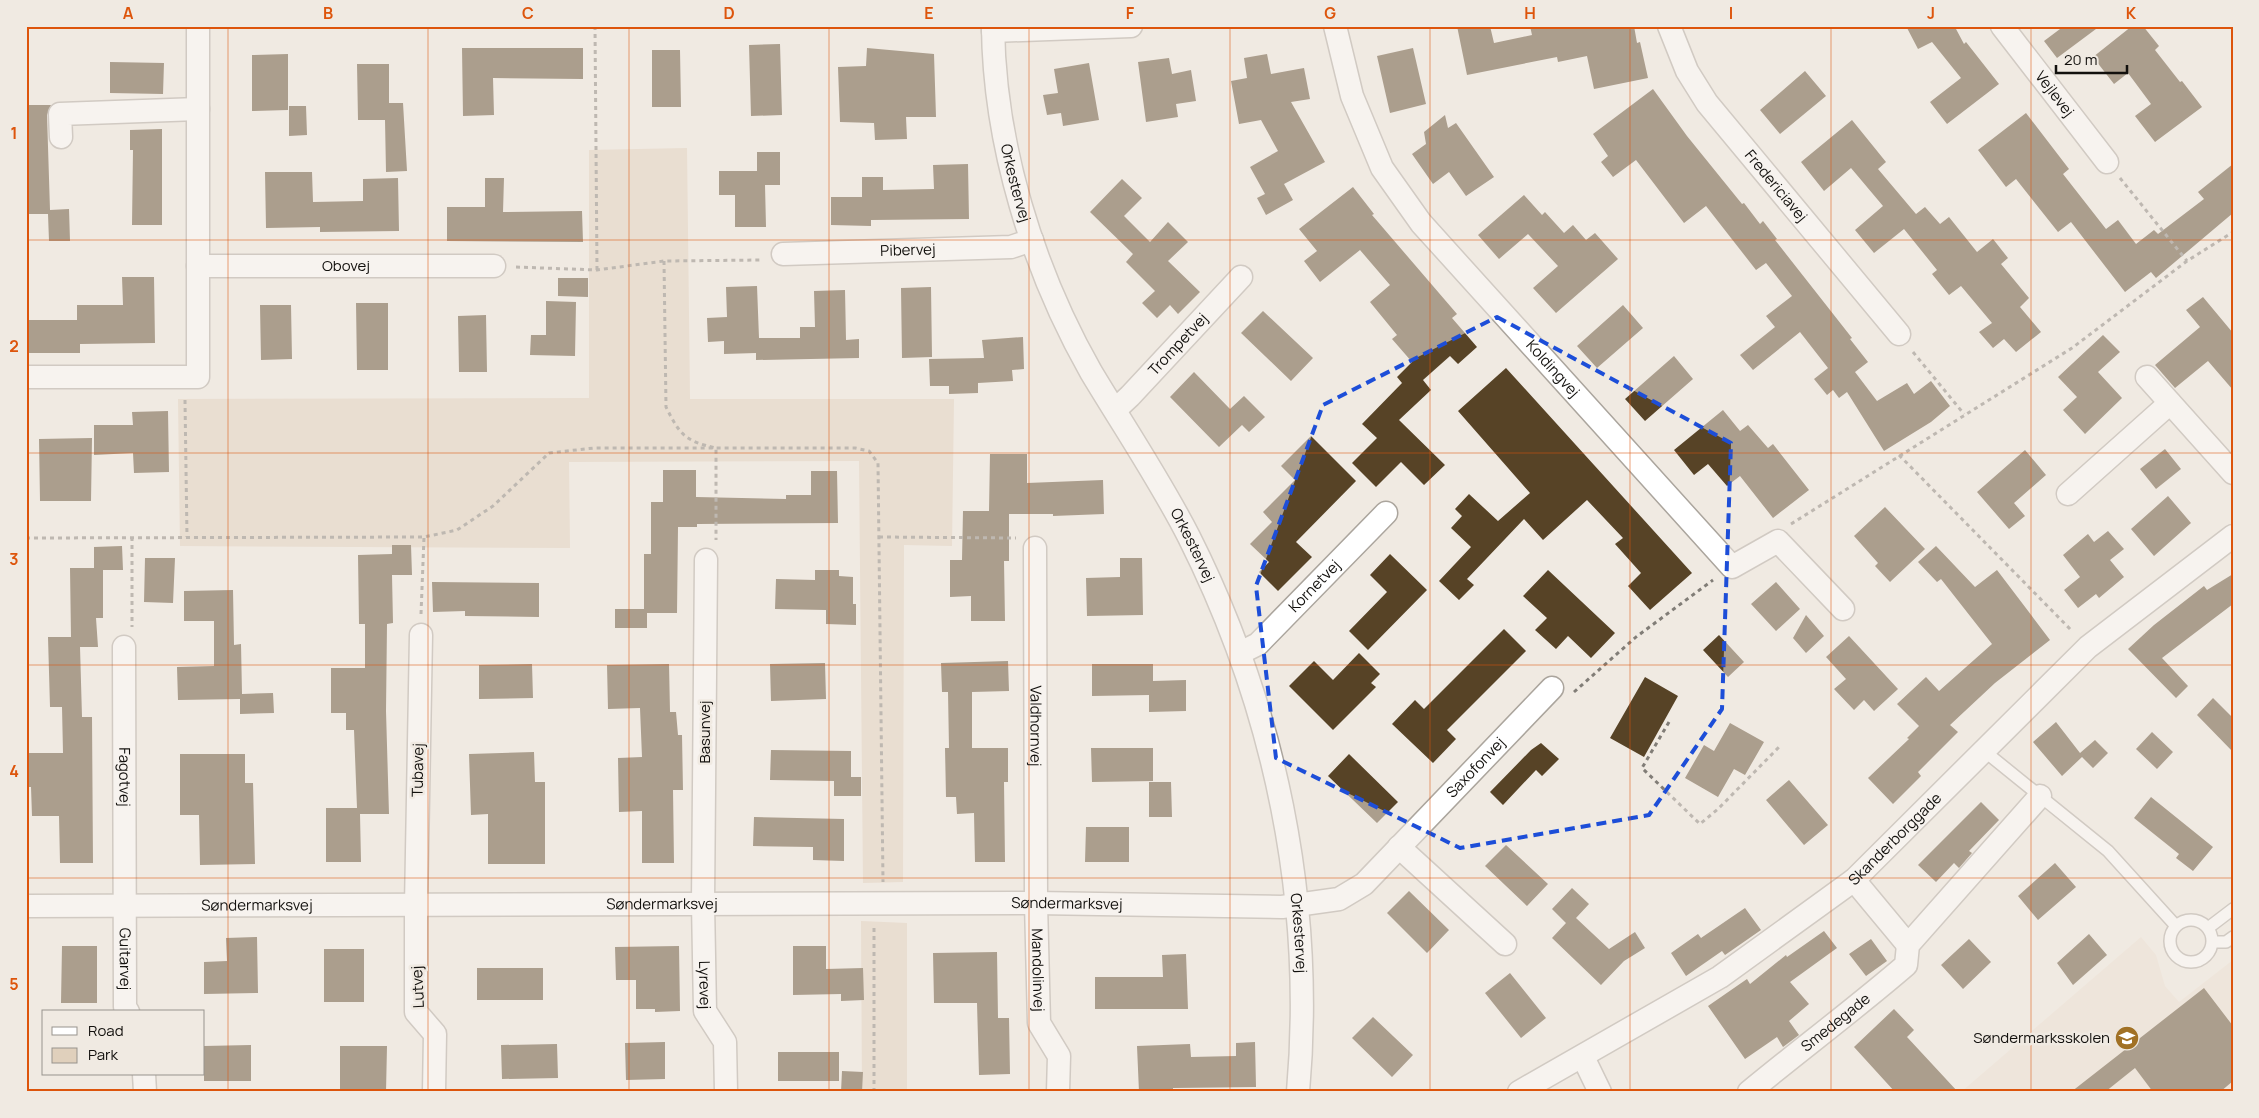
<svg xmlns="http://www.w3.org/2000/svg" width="2259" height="1118" font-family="Manrope,sans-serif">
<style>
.built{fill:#ece1d2}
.green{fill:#e0d0bc}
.building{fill:#574326}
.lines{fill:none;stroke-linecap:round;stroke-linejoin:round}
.lane-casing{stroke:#aba59d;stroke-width:14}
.street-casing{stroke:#aba59d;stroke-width:25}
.path{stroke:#817d77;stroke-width:3;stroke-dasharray:4 4;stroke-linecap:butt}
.lane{stroke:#fff;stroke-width:11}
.street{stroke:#fff;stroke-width:22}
.marked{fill:none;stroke:#1d4ed8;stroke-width:4;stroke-dasharray:10 6;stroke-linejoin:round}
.grid{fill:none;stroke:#dd550c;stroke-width:1;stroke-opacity:0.55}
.labels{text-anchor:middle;stroke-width:5;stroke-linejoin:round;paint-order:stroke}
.street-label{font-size:15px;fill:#12100d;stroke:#f0eae2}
.poi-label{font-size:15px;fill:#12100d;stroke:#f0eae2;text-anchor:end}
.neatline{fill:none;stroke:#dd550c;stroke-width:2}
.grid-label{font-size:16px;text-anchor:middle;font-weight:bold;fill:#dd550c}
</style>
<rect width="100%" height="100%" fill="#f0eae2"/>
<path class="built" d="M2141,937L2156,955L2165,986L2179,1002L2233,960V1092H1961Z"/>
<path class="green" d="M687,148L690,399H954L952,546L904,545L903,882L863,883L859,461L569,462L570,548L180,546L178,399L589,398V150Z
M861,921L907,923V1092H862Z"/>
<path class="building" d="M1457,26H1490L1494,43L1532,35L1530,26H1634L1637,43L1640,42L1648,78L1594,89L1587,56L1558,62L1557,57L1467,75Z
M1906,26H1961L1956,29L1964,44L1966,42L1999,84L1947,124L1930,102L1961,78L1932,42L1918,49Z
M2064,26H2100L2057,58L2044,41Z
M2132,26H2143L2159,46L2155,50L2180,82L2182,81L2202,107L2155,142L2135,116L2151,104L2128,73L2114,84L2093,57Z
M780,44L782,115L751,116L749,45Z
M462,48H583V79L493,78L494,115L463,116Z
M867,48L934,54L936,117H906L907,139L875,140L874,123L840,122L838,67L866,66Z
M1413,48L1426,104L1390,113L1377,56Z
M652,50H680L681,107H652Z
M288,54V110L252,111V55Z
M1267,54L1271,74L1304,68L1310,99L1291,102L1325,162L1284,184L1293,200L1266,215L1257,198L1265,194L1250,167L1278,151L1261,120L1239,124L1231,81L1247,78L1244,58Z
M1169,58L1172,74L1191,70L1196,101L1176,104L1178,117L1146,122L1138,62Z
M110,62L164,63L163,94L110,93Z
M1089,63L1099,120L1063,126L1061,113L1047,115L1043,95L1058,93L1054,69Z
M357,64H389V103H403L407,171L386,172L385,120H358Z
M1805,71L1826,96L1780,134L1760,110Z
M1653,89L1687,136L1742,204L1744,203L1760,224L1763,221L1777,239L1775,240L1852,338L1850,339L1868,362L1855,372L1877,401L1907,383L1914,394L1931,381L1950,406L1931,422L1884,451L1847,392L1839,398L1833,390L1827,395L1814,379L1828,368L1800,332L1753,370L1740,355L1775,327L1766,316L1792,296L1766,263L1756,270L1706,206L1684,223L1636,160L1613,177L1601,162L1608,156L1593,134Z
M26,105H51L47,115L50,210L69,209L70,241H49L48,214H26Z
M289,106H306L307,135L289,136Z
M2026,113L2069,169L2063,174L2106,229L2118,220L2136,244L2154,230L2158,234L2204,199L2198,192L2233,164V213L2156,278L2151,272L2125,292L2071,222L2058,232L2016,179L2006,187L1978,150Z
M1445,115L1448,128L1456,123L1494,177L1466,196L1449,172L1433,184L1412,154L1426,144L1424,132Z
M1852,120L1886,162L1878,169L1916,214L1925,207L1940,224L1949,217L1977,252L1993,239L2008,258L2001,264L2029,298L2020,307L2041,332L2016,352L2004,339L1993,348L1979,332L1992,323L1961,286L1949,295L1932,274L1937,270L1904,229L1874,253L1855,230L1883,206L1851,168L1824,191L1801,162Z
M162,129V225H132L133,150H130V130Z
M757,152H780V185H765L766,227H735V195H719V171H757Z
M968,164L969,219L871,220V226L831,225V197H862V177H883V190L934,189L933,165Z
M265,172H312L313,202L363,201V179L398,178L399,231L320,232V227L266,228Z
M485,178H504L503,212L582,211L583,242L447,241V207H485Z
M1122,179L1142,198L1124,216L1150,242L1168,222L1188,242L1168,261L1200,292L1178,314L1170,305L1157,318L1142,303L1155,291L1126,262L1133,254L1090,212Z
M1353,187L1374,214L1372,215L1457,314L1452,318L1477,347L1458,364L1450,356L1423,380L1431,390L1399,420L1445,465L1424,485L1401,462L1376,487L1352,463L1377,438L1362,424L1402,383L1397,377L1412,362L1392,339L1397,335L1370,302L1390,285L1360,250L1320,282L1304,261L1317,251L1299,229Z
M1524,195L1542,215L1545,212L1564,233L1573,225L1586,240L1595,233L1618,259L1556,313L1533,288L1558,266L1528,234L1499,259L1478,235Z
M122,277H154L155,343L80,344V353H26V320H77V305H123Z
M558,278H588V297L558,296Z
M757,286L759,338H800V327H815L814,291L845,290L846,340L859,339V358L756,360V353L724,354V341L708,342L707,318L727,317L726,287Z
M931,287L932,357L902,358L901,288Z
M2203,297L2233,333V390L2208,361L2175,388L2155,365L2200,327L2186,310Z
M546,301L576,302L575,356L530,355L531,335H546Z
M356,303H388V370H357Z
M260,305H291L292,359L261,360Z
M1623,305L1643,328L1597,368L1577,346Z
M1263,311L1313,358L1291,381L1241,333Z
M486,315L487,372H459L458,316Z
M2103,335L2120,352L2098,372L2122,398L2085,434L2063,410L2077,397L2058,377Z
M1023,337L1024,369L1012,370L1013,381L978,383V393L949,394V386H930L929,359L984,358L982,340Z
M1674,356L1693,379L1645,421L1625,399Z
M1506,368L1692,573L1650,610L1628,586L1641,573L1615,544L1623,538L1587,500L1543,540L1524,519L1467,579L1474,585L1459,600L1439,581L1471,547L1451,528L1462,516L1455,509L1469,494L1498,521L1530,493L1458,411Z
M1194,372L1230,409L1244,396L1265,417L1249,432L1242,425L1219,447L1170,397Z
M1723,410L1740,431L1748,425L1768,448L1773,444L1809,490L1773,518L1740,476L1727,486L1708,464L1694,475L1674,450Z
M168,411L169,472L134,473L133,453L94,455V425H133L132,412Z
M1311,436L1356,481L1296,542L1312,557L1278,591L1259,572L1269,562L1250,544L1272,522L1263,512L1295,480L1281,466Z
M92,438L91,501H40L39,439Z
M2165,449L2181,469L2156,489L2140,469Z
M2025,450L2046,475L2014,503L2025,516L2009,529L1977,492Z
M990,454H1027V483L1103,480L1104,514L1053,516V514H1009V561H1004L1005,621H971V596L950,597V560H962L963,511H989Z
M663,470H696V497L786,499V495H811V471H837L838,523L697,524V527H678L677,613H647V628H615V609H644V554H651V502H663Z
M2168,496L2191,523L2154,556L2131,529Z
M1885,507L1925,549L1890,582L1875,566L1878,563L1854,536Z
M2108,531L2124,549L2110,560L2124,577L2099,598L2096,594L2078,608L2064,590L2080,577L2063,555L2088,534L2094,542Z
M392,545H411L412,575H392L393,623L387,624L386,711L389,814H360L361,862H326V808H357L354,730H346V713H331V668H365V624H359L358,555L392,554Z
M122,546L123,570H103V618H96L98,647H80L82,717H92L93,863H60L59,816H32L31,787H26V753H63L62,707H50L48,637H71L70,568H94V547Z
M1936,546L1975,587L1997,570L2050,640L1995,683L1950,725L1958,732L1918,772L1921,776L1893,804L1868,778L1909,739L1907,738L1919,726L1897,704L1926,677L1939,691L1992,644L1941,579L1937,582L1918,562Z
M1390,554L1427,590L1368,650L1349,631L1387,592L1370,575Z
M145,558H175L173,603L144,602Z
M1120,558H1142L1143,615L1087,616L1086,578L1120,577Z
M815,570H839V576L853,577V604H856V625L826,624V610L775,609L776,579L815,580Z
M1548,570L1615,633L1591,658L1568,636L1556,649L1535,630L1547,618L1523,596Z
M2233,574V604L2162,658L2188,686L2176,698L2128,649L2154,625L2204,586L2207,590Z
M432,582L539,583V617L465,616V611L433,612Z
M1776,582L1800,609L1776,631L1751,604Z
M233,590L234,645L241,644L242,694L273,693L274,713L240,714V699L178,700L177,667L214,666V621H184V591Z
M1806,615L1824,636L1806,653L1793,638Z
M1504,629L1526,651L1447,730L1456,739L1433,763L1392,724L1415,700L1424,709Z
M1719,635L1744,662L1728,677L1703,650Z
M1849,636L1898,689L1874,711L1864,700L1854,710L1834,689L1846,679L1826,657Z
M1359,653L1380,674L1371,683L1376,687L1333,730L1289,686L1314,661L1333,680Z
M1008,661L1009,691L972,692V748H1008V782H1004L1005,862H975L974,813L957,814L956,797H946L945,748H949L948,692H942L941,663Z
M825,663L826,699L771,701L770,664Z
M532,664L533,698L479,699V665Z
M669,664L670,712H676L678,735H682L683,790H673L674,863H642V811L619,812L618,758L642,757L640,708L608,709L607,665Z
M1092,664H1153V681L1186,680V711L1149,712V695L1092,696Z
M1645,677L1678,696L1644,757L1610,738Z
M2213,698L2233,718V752L2197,715Z
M2056,722L2080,753L2095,740L2108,753L2093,768L2082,757L2062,776L2033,742Z
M1730,723L1764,742L1745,775L1734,769L1718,797L1685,778L1704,745L1714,751Z
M2152,732L2173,752L2157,769L2136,749Z
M1541,743L1559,759L1542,776L1536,770L1503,805L1490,792L1531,750Z
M1091,748H1153V781L1092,782Z
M771,750L851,751V777H861V796H834V781L770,780Z
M534,752L535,782H545V864H488V814L471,815L469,754Z
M180,754H245V783H253L255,864L200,865L199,815H180Z
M1349,754L1398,802L1377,823L1328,776Z
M1789,780L1828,825L1804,845L1766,800Z
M1149,782H1171L1172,817H1149Z
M2151,797L2213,847L2193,871L2176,858L2179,854L2134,818Z
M1981,802L1999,820L1969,851L1972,853L1959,868L1954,863L1936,882L1918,865Z
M754,817L844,819V861L813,860V847L753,846Z
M1086,827H1129V862H1085Z
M1506,845L1548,884L1527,906L1485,866Z
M2055,863L2076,887L2038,920L2018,896Z
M1572,888L1589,904L1576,918L1609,949L1635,932L1645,948L1624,961L1601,985L1552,938L1566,923L1552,909Z
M1409,891L1449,930L1427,953L1387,913Z
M1745,908L1761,930L1725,955L1722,951L1686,976L1671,953L1698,934L1701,938Z
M1824,931L1837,948L1790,982L1809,1004L1789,1021L1799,1035L1783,1047L1777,1037L1745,1059L1708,1006L1747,979L1750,984L1786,955L1787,957Z
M2089,934L2107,955L2073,985L2057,963Z
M257,937L258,993L204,994V962L227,961L226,938Z
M1871,939L1887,961L1866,976L1849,954Z
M1969,939L1991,962L1963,989L1941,965Z
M62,946H97V1003H61Z
M679,946L680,1011L655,1012V1009H636V980H616L615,947Z
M793,946H826V969L863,968L864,1000L841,1001V994L793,995Z
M324,949H364V1002H324Z
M997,952L998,1018H1009L1010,1074L979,1075L977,1003H934L933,953Z
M1186,954L1188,1009H1095V977H1163L1162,955Z
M477,968H543V1000H477Z
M1510,973L1546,1018L1521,1038L1485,993Z
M2204,988L2233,1026V1081L2220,1092H2153L2135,1068L2105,1092H2071Z
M1894,1009L1914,1030L1907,1037L1958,1092H1895L1854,1047Z
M1373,1017L1413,1055L1392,1077L1352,1038Z
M665,1042V1079L626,1080L625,1043Z
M1255,1042L1256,1087L1173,1088V1092H1139L1137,1046L1190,1044L1191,1057L1236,1056V1043Z
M557,1044L558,1078L502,1079L501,1045Z
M251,1045V1081H204V1046Z
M340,1046H387L386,1092H340Z
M778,1052H839V1081H778Z
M842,1071L863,1072L862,1092H841Z"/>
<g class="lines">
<g class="lane-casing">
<path id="lane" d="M1983,750L2108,851L2176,926
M2170 941a21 21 0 1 1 42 0a21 21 0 1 1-42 0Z
M2208,928L2233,909
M2213,942H2226L2233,937"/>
</g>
<g class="street-casing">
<g id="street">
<path id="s1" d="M993,26C994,144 1033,270 1091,372C1124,427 1160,480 1189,537C1275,708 1315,901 1298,1092"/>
<path id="s2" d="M1335,26L1352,96L1382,168L1421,223L1732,567L1778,541L1843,609"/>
<path id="s3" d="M1669,26L1687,71L1707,103L1899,334"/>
<path id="s4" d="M2002,26L2107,162"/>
<path d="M993,31L1131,26"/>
<path d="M61,137L60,114L198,109"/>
<path id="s5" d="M783,254L1011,247L1032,240"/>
<path id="s6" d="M198,266H494"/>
<path d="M26,377H198V26"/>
<path d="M2147,377L2233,473"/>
<path id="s7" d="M1115,410L1130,396L1241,277"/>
<path d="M2068,494L2170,403"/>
<path id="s8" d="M1035,548L1036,903L1039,1023L1059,1056L1058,1092"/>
<path id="s9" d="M706,560L703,903L705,1011L725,1042L726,1092"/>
<path d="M421,635L416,906V1012L435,1034L434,1092"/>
<path id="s10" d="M124,647L125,1007L128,1012"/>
<path id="s11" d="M1240,653L1258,644L1386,513"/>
<path d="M1399,847L1505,944"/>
<path d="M1854,880L1908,945"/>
<path id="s12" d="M26,906L1036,903L1282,907L1339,899L1364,884L1552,688"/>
<path d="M1583,1057L1600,1092"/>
<path d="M144,1074L145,1092"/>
<path id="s13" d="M1519,1092L1720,977L1854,880L2088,647L2233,536"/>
<path id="s14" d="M1749,1092C1801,1049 1855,1009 1906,965L1908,945L2040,796"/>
</g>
</g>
<path class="path" d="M595,26L597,270
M2120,178L2187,261
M664,261L666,407C680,435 685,441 716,448V540
M516,267L597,270L664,261L762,260
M1913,352L1964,414
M185,400L187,537
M1899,455L2072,631
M1791,524L2072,348L2187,261L2233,232
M132,537V627
M879,537L1016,538
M26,538L424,537L457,530L493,506L549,453L594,448H855L869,451L878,463L883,882
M421,614L424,537
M1574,692L1636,637L1713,580
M1669,722L1642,768L1700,824L1718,809L1781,745
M2010,1091L2011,1092
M874,1092V925"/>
<use href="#lane" class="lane"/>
<use href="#street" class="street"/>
</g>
<path d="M0 0H2259V1118H0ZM1497,317L1731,443L1722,709L1649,815L1460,848L1276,758L1256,586L1323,405Z" fill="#f0eae2" fill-opacity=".55" fill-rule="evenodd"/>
<path class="marked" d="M1497,317L1731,443L1722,709L1649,815L1460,848L1276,758L1256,586L1323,405Z"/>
<path class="grid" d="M228,26V1092M428,26V1092M629,26V1092M829,26V1092M1029,26V1092M1230,26V1092M1430,26V1092M1630,26V1092M1831,26V1092M2031,26V1092M26,240H2233M26,453H2233M26,665H2233M26,878H2233"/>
<defs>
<g id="school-disc" transform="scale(1.25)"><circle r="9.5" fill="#a17125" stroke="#f0eae2"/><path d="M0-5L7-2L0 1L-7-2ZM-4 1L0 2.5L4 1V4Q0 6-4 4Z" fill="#fff"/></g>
</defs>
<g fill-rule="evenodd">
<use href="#school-disc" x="2127" y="1038"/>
</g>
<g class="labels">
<g class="street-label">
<text dy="5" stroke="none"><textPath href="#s4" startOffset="86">Vejlevej</textPath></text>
<text dy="5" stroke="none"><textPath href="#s1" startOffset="159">Orkestervej</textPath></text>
<text dy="5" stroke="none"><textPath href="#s3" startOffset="194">Fredericiavej</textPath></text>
<text dy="5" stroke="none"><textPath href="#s5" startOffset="125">Pibervej</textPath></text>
<text dy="5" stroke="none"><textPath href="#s6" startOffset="148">Obovej</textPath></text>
<text dy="5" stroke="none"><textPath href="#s7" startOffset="91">Trompetvej</textPath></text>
<text dy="5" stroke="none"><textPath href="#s2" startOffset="414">Koldingvej</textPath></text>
<text dy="5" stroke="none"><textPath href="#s1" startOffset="564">Orkestervej</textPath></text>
<text dy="5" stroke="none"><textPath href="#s11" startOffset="101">Kornetvej</textPath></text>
<text dy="5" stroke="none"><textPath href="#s8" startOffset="178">Valdhornvej</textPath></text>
<text transform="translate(705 732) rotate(-90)" y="5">Basunvej</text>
<text dy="5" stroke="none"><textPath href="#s12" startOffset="1504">Saxofonvej</textPath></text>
<text transform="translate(418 770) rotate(-89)" y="5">Tubavej</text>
<text dy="5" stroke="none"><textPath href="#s10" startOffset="130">Fagotvej</textPath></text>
<text dy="5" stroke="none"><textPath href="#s13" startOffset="455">Skanderborggade</textPath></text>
<text dy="5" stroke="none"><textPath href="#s12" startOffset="1041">Søndermarksvej</textPath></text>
<text dy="5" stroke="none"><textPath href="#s12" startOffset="636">Søndermarksvej</textPath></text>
<text dy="5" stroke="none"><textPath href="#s12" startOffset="231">Søndermarksvej</textPath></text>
<text dy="5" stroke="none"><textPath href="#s1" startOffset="969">Orkestervej</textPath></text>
<text dy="5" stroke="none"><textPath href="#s10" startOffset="312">Guitarvej</textPath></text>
<text dy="5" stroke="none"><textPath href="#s8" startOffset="422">Mandolinvej</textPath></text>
<text dy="5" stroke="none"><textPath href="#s9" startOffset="425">Lyrevej</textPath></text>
<text transform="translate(418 987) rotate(-93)" y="5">Lutvej</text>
<text dy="5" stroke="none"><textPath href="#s14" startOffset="111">Smedegade</textPath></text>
</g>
<g class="poi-label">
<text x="2110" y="1043">Søndermarksskolen</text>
</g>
</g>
<rect width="2259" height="1118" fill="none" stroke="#f0eae2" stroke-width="55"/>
<rect x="42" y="1010" width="162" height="65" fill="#f0eae2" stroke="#97938d"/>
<rect x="52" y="1027" width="25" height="8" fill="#ffffff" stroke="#97938d"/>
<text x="88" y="1036" font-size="15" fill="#12100d">Road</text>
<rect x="52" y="1048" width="25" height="15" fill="#e0d0bc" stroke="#97938d"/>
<text x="88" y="1060" font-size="15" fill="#12100d">Park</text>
<path d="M2056 65v8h71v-8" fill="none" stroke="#12100d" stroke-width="2.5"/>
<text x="2064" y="65" font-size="15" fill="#12100d" stroke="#f0eae2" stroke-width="4" paint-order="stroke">20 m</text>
<rect x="28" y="28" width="2204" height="1062" class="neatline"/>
<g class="grid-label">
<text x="128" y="19">A</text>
<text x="328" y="19">B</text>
<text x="528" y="19">C</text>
<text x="729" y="19">D</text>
<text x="929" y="19">E</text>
<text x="1130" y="19">F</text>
<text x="1330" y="19">G</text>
<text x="1530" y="19">H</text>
<text x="1731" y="19">I</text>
<text x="1931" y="19">J</text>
<text x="2131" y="19">K</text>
<text x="14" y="139">1</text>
<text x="14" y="352">2</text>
<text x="14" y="565">3</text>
<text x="14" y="777">4</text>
<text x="14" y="990">5</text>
</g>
</svg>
